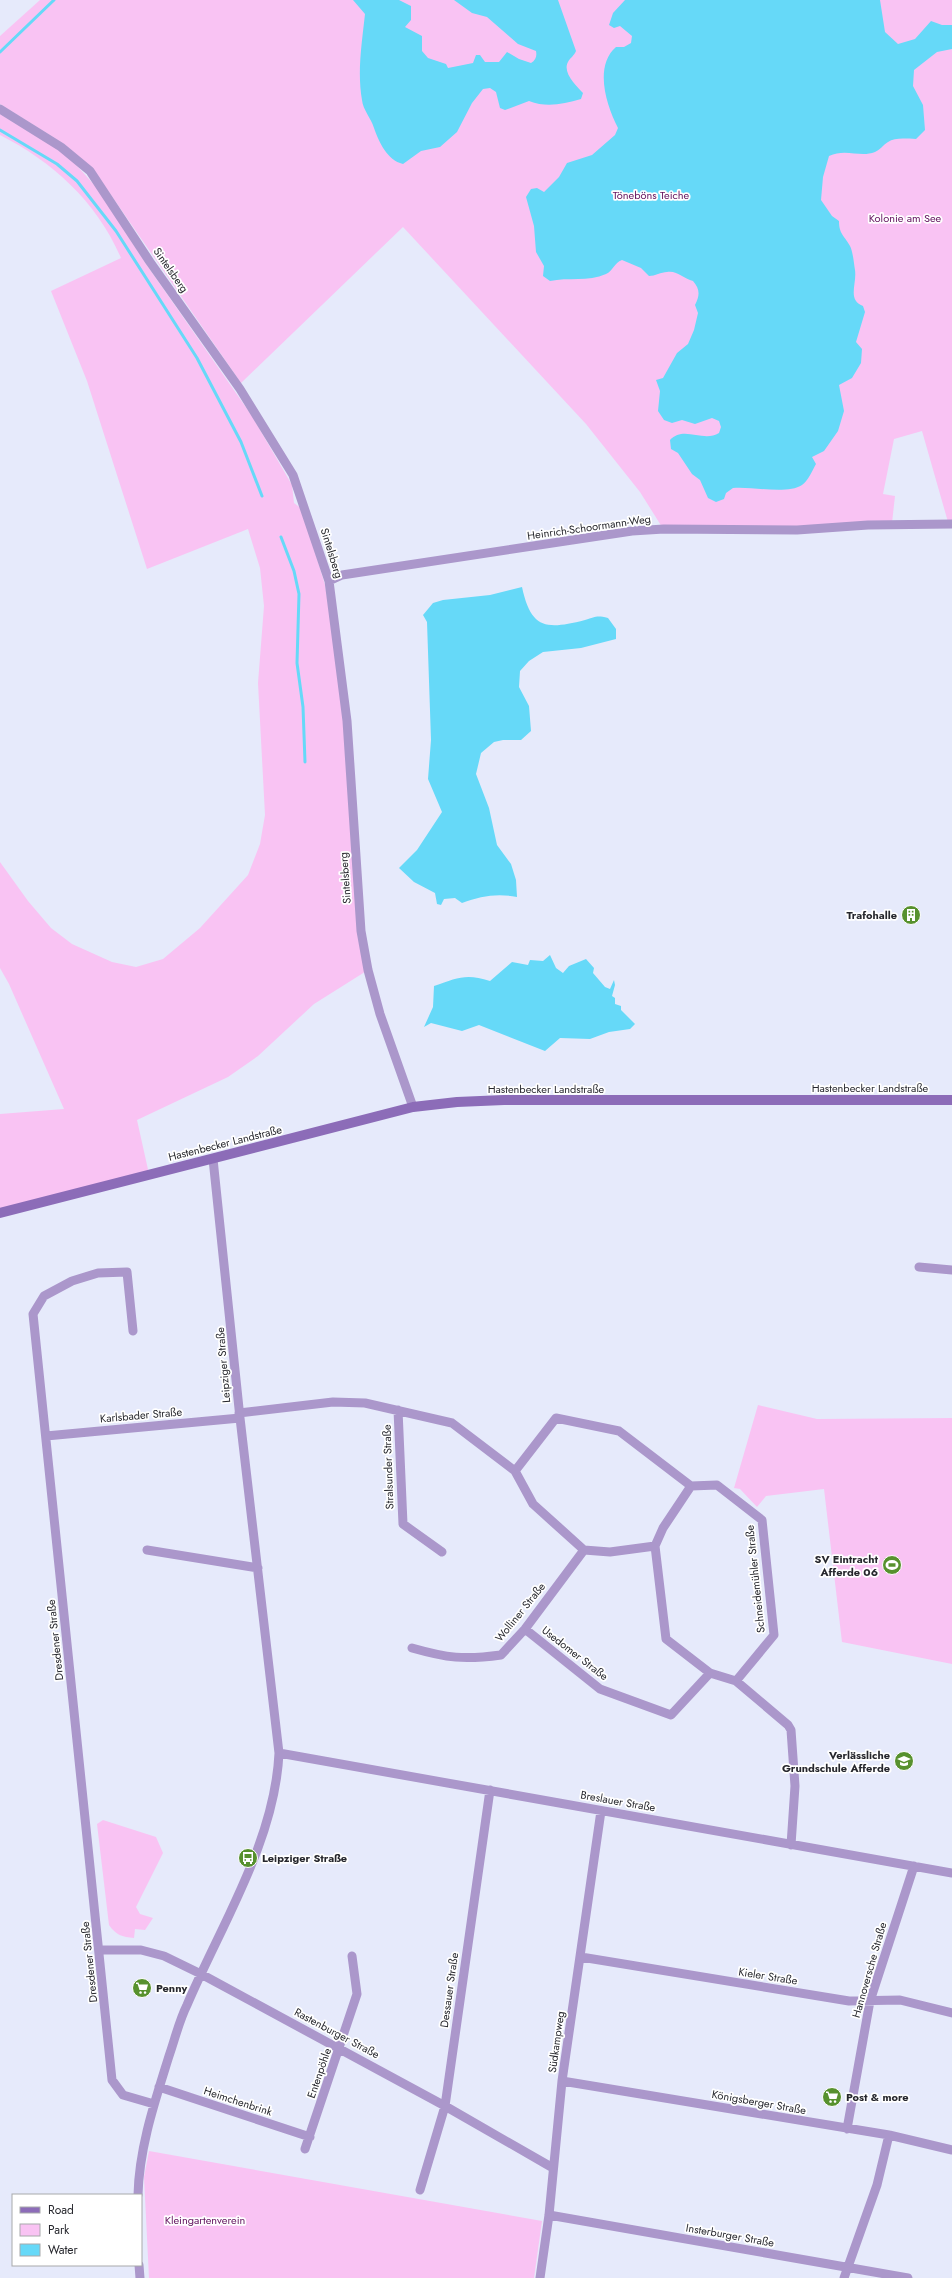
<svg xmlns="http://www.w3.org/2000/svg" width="952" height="2278" font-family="Jost,sans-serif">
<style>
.green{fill:#f9c3f3}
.water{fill:#66d9f8}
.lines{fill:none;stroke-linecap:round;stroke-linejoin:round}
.stream{stroke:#66d9f8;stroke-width:3}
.street{stroke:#ab97cb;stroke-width:9}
.secondary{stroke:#8c6cb8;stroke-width:10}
.labels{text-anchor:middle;stroke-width:3.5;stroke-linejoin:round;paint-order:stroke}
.park-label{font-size:11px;fill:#61115d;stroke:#fff}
.street-label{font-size:11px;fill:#26272d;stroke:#fff}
.poi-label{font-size:11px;font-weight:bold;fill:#26272d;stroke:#fff;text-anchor:end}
</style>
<rect width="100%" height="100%" fill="#e6eafb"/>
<path class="green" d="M40,0H952V522H948L922,431L894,439L883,494L895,496L892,523L794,527H662L640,492L586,424L403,227L241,383L93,169L64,144L0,104V36Z
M0,114L59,150L70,158L97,188L146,264L252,416L292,485L294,503L302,509L325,585L347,721L368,970L314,1004L258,1056L228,1077L137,1120L149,1174L0,1214V1114L64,1109L9,984L0,968V862L28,901L51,928L72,944L112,962L136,967L163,959L200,928L248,875L260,844L265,815L258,683L264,606L260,568L248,529L147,569L87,381L51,291L121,258C97,202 53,162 0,135Z
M758,1405L817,1419L952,1418V1664L842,1642L824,1489L766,1496L757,1507L740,1489L734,1488Z
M103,1820L156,1837L163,1853L136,1907L140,1914L153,1918L145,1930L135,1929L134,1938C122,1937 116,1935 109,1925L97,1824Z
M149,2151L542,2221L534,2278H149L144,2177Z"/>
<path class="water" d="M353,0H399L411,6V20L405,27L422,36V51L428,58L446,64L448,68L473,63L476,55H480L485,62H499L507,52L519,59L531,63C536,60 537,56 536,51L518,44L487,17L472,13L454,0H558L576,51C574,56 570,58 568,62C562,73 577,86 583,93L581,99C563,104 547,108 529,101L505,110L500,108L496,92L490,88L483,89L472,103L457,132L440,147L421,151L403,164C387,160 379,142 374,128C371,118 363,110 362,100C357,72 362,42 365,14Z
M625,0H880L885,32L898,44L915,39L931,21L942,25H952V49L937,52L914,70L913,86L923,105L925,130L916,139C907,139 895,137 888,142C883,145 880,150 875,152C860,158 846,148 829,156L823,177L821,200L832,216L839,221C839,234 844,235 850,246C853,252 854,264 855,270C857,284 847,300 863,306L865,312L856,342L862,349L861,363L852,378L839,385L844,411L838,431L824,451L812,457L816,464C812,471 808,481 802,485C787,495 751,486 733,488L726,493L724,499L716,502L708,498L700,480L692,474L678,453L671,449L670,440C684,425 703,443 719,433L721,427L719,421L712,418L695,424L682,420L672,423L664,420L658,411L660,391L656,380L663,378L677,353L688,344L694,330L698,313L695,305C700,295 700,289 693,281C684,279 677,270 667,272C661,272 655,276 649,276L641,268L622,260C614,263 613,271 606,274C588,282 568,277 550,281L543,276L544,266L536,252L534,226L526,197L531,189L537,188L544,192L559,177L567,163L592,155L615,135L618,128C606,105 594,66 616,47H624L631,43L632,36L620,26L614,28L609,25L613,13Z
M522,587C531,629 546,630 585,620C596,617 596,615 608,618L616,629V639L581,648L543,652L529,661L520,671L519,687L529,706L531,731L521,740H503L494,742L481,753L476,774L489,808L497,845L511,864L516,880L517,897C497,893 481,896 462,903L455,898L444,899L441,905L437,904L435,893L414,882L399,868L417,850L442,812L428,779L431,740L427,622L423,615L433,603L443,600L490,595Z
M550,955L556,968L563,973L569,966L586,959L594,968L593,973L605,987L610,989L614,980L615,985L612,996L615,998V1004L621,1006V1010L635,1024L630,1029L609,1032L590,1039L560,1038L545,1051L479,1025L462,1031L431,1023L424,1027L433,1007L434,986C457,978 466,973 490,981L512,962L528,965L530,960L543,961Z"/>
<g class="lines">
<path class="stream" d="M0,52L54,0
M0,130L57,164L77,181L116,231L197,358L241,442L262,496
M281,537L294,571L299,594L297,663L303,707L305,762"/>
<path class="street" d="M0,109L61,147L90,171L150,262L240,389L293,475L329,581L347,721L361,931L368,970L380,1014L413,1107
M329,581L342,575L632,531L664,529L797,530L868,525L952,524
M919,1267L952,1270
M133,1331L127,1272L98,1273L72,1281L44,1296L33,1314L112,2080L123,2095L154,2104
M398,1410L403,1524L442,1552
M239,1413L333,1402L365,1403L452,1423L515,1471L533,1504L584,1550L610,1552L655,1546L666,1639L710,1673L736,1681L788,1725L791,1730L795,1786L791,1845
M46,1436L240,1418
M515,1471L556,1418L619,1431L691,1486L717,1485L762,1520L774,1635L736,1681
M655,1546L663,1528L691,1486
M147,1550L258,1568
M525,1629L600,1689L671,1715L710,1673
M412,1648C447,1658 464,1660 501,1655L525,1629L584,1550
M279,1753L952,1873
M100,1950H141L164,1956L201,1974L445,2106L553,2168
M581,1957L849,2001L900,2000L952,2013
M562,2081L889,2135L952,2150
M159,2087L310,2137
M847,2129L870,2001L914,1866
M305,2149L357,1994L352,1956
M420,2190L445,2106L490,1790
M138,2195C139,2148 155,2101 169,2056C175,2039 179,2021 187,2005C221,1925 275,1841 279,1753L240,1418L213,1159
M549,2215L908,2278
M139,2265L140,2278
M540,2278L549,2215L562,2081L601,1811
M844,2278L877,2185L889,2135"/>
<path class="secondary" d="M0,1213L413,1107L457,1102L504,1100H952"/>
</g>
<defs>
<g id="building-disc" transform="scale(1)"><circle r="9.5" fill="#57912e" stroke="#fff"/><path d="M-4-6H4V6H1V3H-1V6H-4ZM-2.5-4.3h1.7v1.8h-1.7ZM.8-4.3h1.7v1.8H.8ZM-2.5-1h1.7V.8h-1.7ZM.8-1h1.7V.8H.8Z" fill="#fff"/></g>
<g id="stadium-disc" transform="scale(1)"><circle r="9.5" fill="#57912e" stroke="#fff"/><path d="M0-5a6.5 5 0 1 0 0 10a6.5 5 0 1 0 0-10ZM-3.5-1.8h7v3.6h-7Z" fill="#fff"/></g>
<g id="school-disc" transform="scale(1)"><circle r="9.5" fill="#57912e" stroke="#fff"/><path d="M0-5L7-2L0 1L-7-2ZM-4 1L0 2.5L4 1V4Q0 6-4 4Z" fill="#fff"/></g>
<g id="bus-disc" transform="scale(1)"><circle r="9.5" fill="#57912e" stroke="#fff"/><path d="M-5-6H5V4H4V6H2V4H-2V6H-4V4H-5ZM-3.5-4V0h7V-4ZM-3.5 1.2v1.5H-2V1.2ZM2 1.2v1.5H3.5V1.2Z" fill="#fff"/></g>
<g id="supermarket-disc" transform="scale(1)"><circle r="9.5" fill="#57912e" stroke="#fff"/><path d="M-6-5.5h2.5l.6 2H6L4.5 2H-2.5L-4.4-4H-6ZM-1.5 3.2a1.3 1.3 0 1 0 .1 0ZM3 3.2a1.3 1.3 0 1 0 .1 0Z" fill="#fff"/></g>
</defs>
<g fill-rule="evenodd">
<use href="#building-disc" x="911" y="915"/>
<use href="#stadium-disc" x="892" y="1565"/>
<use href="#school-disc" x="904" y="1761"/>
<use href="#bus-disc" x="248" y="1858"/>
<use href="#supermarket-disc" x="142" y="1988"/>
<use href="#supermarket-disc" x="832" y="2097"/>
</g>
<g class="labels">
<g class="park-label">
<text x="651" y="199">Töneböns Teiche</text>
<text x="905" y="222">Kolonie am See</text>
<text x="205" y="2224">Kleingartenverein</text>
</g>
<g class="street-label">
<text transform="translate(171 270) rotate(55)" y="4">Sintelsberg</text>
<text transform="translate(589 527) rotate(-8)" y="4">Heinrich-Schoormann-Weg</text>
<text transform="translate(332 553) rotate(73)" y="4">Sintelsberg</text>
<text transform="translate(345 878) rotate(-94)" y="4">Sintelsberg</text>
<text x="870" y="1092">Hastenbecker Landstraße</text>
<text x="546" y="1093">Hastenbecker Landstraße</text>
<text transform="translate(225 1143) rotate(-14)" y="4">Hastenbecker Landstraße</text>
<text transform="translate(223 1365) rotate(-95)" y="4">Leipziger Straße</text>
<text transform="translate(141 1415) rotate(-5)" y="4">Karlsbader Straße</text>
<text transform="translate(388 1467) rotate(-92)" y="4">Stralsunder Straße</text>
<text transform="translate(755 1579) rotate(-96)" y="4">Schneidemühler Straße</text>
<text transform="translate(520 1612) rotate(-51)" y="4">Wolliner Straße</text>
<text transform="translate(55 1640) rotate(-96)" y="4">Dresdener Straße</text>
<text transform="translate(575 1653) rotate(38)" y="4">Usedomer Straße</text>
<text transform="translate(618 1801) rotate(10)" y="4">Breslauer Straße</text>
<text transform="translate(89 1962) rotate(-96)" y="4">Dresdener Straße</text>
<text transform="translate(869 1970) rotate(-74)" y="4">Hannoversche Straße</text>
<text transform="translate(768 1976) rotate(9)" y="4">Kieler Straße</text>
<text transform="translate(449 1990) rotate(-82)" y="4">Dessauer Straße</text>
<text transform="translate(337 2033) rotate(28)" y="4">Rastenburger Straße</text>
<text transform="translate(556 2042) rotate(-82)" y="4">Südkampweg</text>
<text transform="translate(319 2073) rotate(-71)" y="4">Entenpöhle</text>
<text transform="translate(238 2101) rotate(18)" y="4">Heimchenbrink</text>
<text transform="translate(759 2102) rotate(10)" y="4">Königsberger Straße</text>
<text transform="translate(730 2235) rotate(10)" y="4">Insterburger Straße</text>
</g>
<g class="poi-label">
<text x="897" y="919">Trafohalle</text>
<text x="878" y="1563">SV Eintracht<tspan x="878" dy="13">Afferde 06</tspan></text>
<text x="890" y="1759">Verlässliche<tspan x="890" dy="13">Grundschule Afferde</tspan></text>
<text x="262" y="1862" text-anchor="start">Leipziger Straße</text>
<text x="156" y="1992" text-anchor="start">Penny</text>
<text x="846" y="2101" text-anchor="start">Post &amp; more</text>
</g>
</g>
<rect x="12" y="2194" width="130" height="72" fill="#ffffff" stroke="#a8a9ab"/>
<rect x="20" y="2207" width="20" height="6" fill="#8c6cb8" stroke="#a8a9ab"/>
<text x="48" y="2214" font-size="12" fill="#26272d">Road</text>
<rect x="20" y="2224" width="20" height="12" fill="#f9c3f3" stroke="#a8a9ab"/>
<text x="48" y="2234" font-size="12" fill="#26272d">Park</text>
<rect x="20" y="2244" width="20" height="12" fill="#66d9f8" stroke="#a8a9ab"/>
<text x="48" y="2254" font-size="12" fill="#26272d">Water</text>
</svg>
